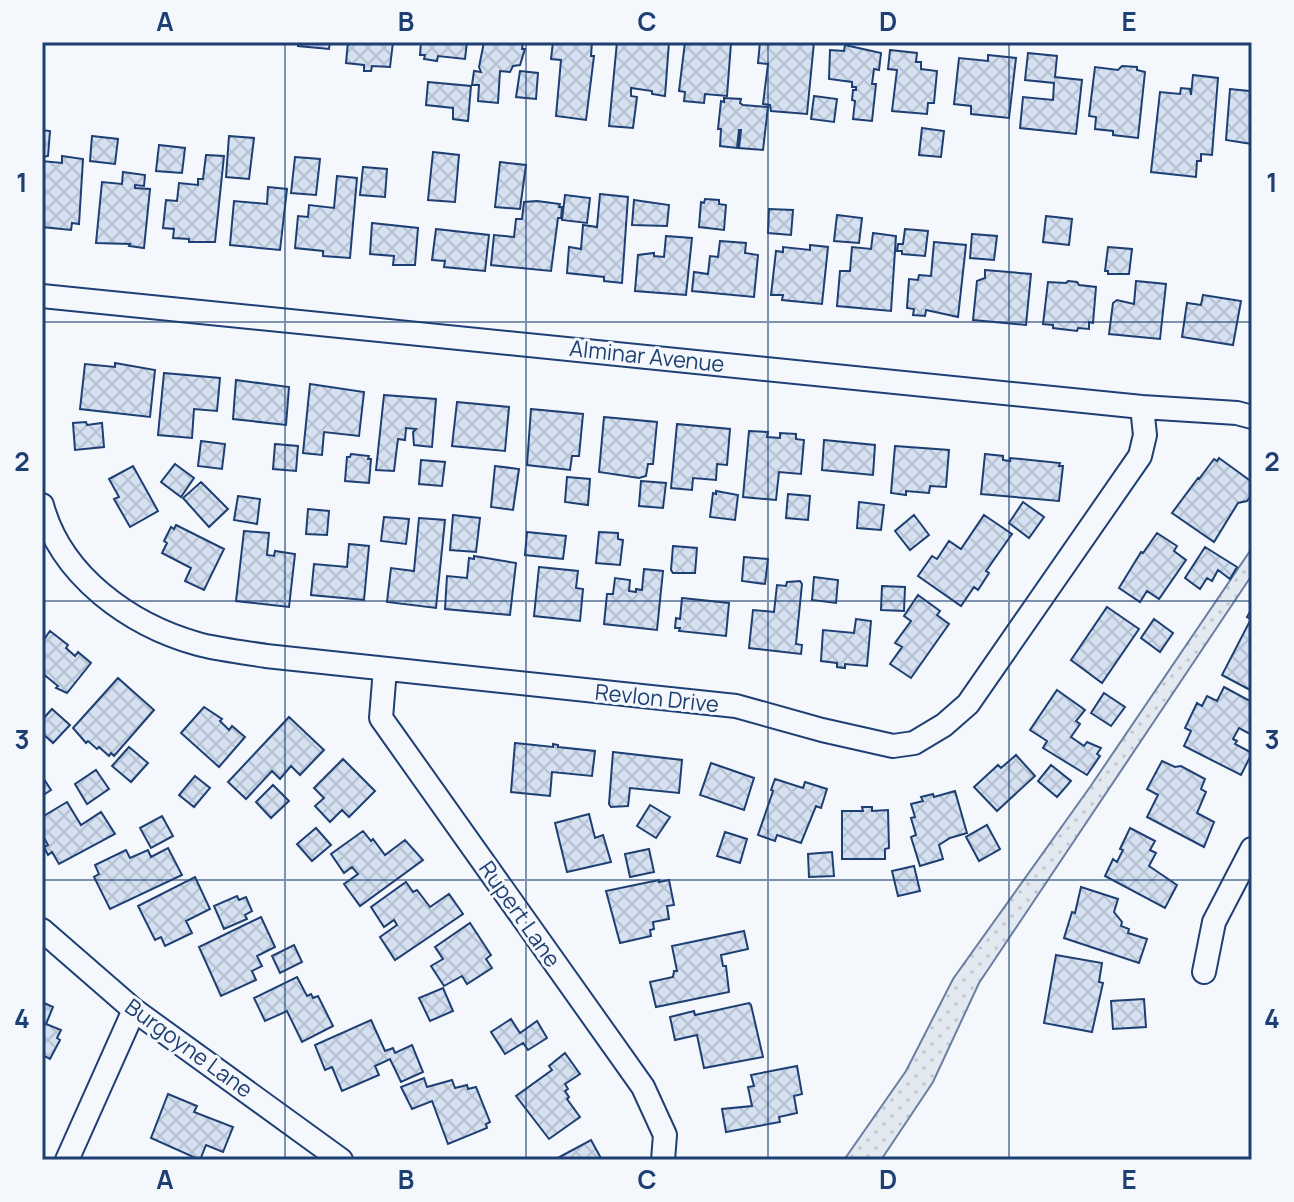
<svg xmlns="http://www.w3.org/2000/svg" width="1294" height="1202" font-family="Manrope,sans-serif">
<style>
.grass{fill:url(#grass-dots);stroke:#687fa3;stroke-width:2}
.building{fill:url(#building-cross-hatch);stroke:#1d3f73;stroke-width:2}
.lines{fill:none;stroke-linecap:round;stroke-linejoin:round}
.street-casing{stroke:#1d3f73;stroke-width:26}
.street{stroke:#f4f7fb;stroke-width:22}
.grid{fill:none;stroke:#1d3f73;stroke-width:2;stroke-opacity:0.55}
.labels{text-anchor:middle;stroke-width:6;stroke-linejoin:round;paint-order:stroke}
.street-label{font-size:22px;fill:#1d3f73;stroke:#f4f7fb}
.neatline{fill:none;stroke:#1d3f73;stroke-width:3}
.grid-label{font-size:26px;text-anchor:middle;font-weight:bold;fill:#1d3f73}
</style>
<defs>
<pattern id="grass-dots" width="8" height="8" patternUnits="userSpaceOnUse" patternTransform="scale(2)"><rect width="8" height="8" fill="#e3e9f0"/><path d="M2 2h.1M6 6h.1" fill="none" stroke="#c2c9d1" stroke-width="1.8" stroke-linecap="round"/></pattern>
<pattern id="building-cross-hatch" width="8" height="8" patternUnits="userSpaceOnUse" patternTransform="scale(2)"><rect width="8" height="8" fill="#d5e0f0"/><path d="M0 0l8 8M0 8l8-8" fill="none" stroke="#b6c1d1"/></pattern>
</defs>
<rect width="100%" height="100%" fill="#f4f7fb"/>
<path class="grass" d="M1252,548V575L979,983L933,1082L881,1160H844L906,1071L953,979L1090,787Z"/>
<path class="building" d="M298,42H330L329,49L298,46Z
M348,42H393L390,67L372,66L371,71H364V65L346,63Z
M421,42H467L465,59L438,56L437,61L424,59L425,55H420Z
M484,42H523L522,49H525L520,65L513,66L510,72L500,71L498,103L478,101L479,85H472L474,71L481,72L479,67Z
M553,42H592L591,56H594L586,120L556,116L561,60L551,59Z
M617,42H669L665,96L652,94V91L631,88V96L637,97L633,128L609,126Z
M685,42L731,43L727,96L705,94L704,103L684,101L685,92L679,91Z
M760,42H814L807,114L771,111L770,105L763,104L768,64L758,63Z
M845,45L881,53L879,70L874,69L872,84H876L872,121L853,119L855,101L852,100L853,90H856V87H852V82L829,79L830,50L844,51Z
M890,50L917,53L916,62H921V69L937,71L934,103H928L927,114L892,111L897,70L888,69Z
M1028,53L1057,56L1055,77L1082,80L1076,134L1020,128L1023,97L1053,100L1054,83L1025,80Z
M988,55L1016,58L1009,118L971,114V106L954,104L959,58L988,61Z
M1122,66L1137,67V70L1145,72L1138,138L1113,135V131L1095,129L1096,117L1089,116L1095,67L1118,70Z
M520,71L538,73L536,99L516,97Z
M1193,75L1218,78L1212,155L1201,154V161H1197L1196,177L1151,172L1160,92L1180,94L1181,88L1190,89L1191,95Z
M428,82L471,86L468,121L453,119V108L426,105Z
M1230,89L1249,91L1252,96V144L1226,140Z
M814,96L837,99L834,122L811,119Z
M724,98L741,99L740,103L743,105L768,107L763,150L739,148L741,130H739L737,148L720,146L721,129H718L721,101L724,102Z
M922,128L944,131L941,157L919,155Z
M42,130L50,131L48,156L43,157Z
M92,136L118,139L115,164L90,161Z
M229,136L254,138L249,179L226,177Z
M159,145L185,148L182,173L156,171Z
M433,152L459,155L455,202L428,200Z
M206,155L224,156L215,242H189V239L173,238L174,229L163,228L166,200L177,201L179,183L198,185V179H203Z
M62,156L83,159L79,224L72,223L71,230L42,227V161L62,163Z
M295,157L320,159L316,195L291,193Z
M500,162L526,165L520,209L495,207Z
M363,167L387,169L385,197L360,195Z
M123,172L145,175L144,186L135,185V188L150,189L144,248L129,246L130,244L96,243L102,182L122,184Z
M337,176L357,178L350,258L323,256V251L295,248L298,216L308,217L309,205L334,208Z
M268,187L287,189L280,250L230,245L234,201L267,204Z
M600,194L628,197L622,283L604,281V277L567,273L569,247L581,249L583,225L597,227Z
M565,195L590,198L587,223L562,220Z
M705,199L719,200V204L726,205L724,230L699,227L701,202L704,203Z
M634,200L669,205L667,226L632,225Z
M537,201L560,204L559,207H562L561,218H558L551,271L491,265L494,235L514,237L516,219H522L524,202Z
M769,209L793,210L791,235L768,233Z
M837,215L862,218L859,243L834,241Z
M1046,216L1072,219L1069,245L1043,242Z
M372,223L418,228L415,265H393L394,256L370,254Z
M436,229L489,235L485,271L444,267L445,261L432,260Z
M905,229L928,231L925,256L902,254V251H897L898,244H903Z
M873,233L896,236L891,311L837,306L840,271H850L852,247L871,249Z
M972,234L997,236L994,260L970,258Z
M666,236L692,238L686,295L635,291L638,255L654,253V256L664,257Z
M720,241L746,243L745,253L758,255L754,297L692,291L694,272L708,274L710,256L718,257Z
M934,242L966,245L958,317L926,310L925,316L913,315L914,309L907,308L909,279L918,280L919,275L931,276Z
M810,245L828,247L822,304L782,300L783,295H771L776,251L783,252V247L810,250Z
M1108,247L1132,249L1129,274H1108V271H1105Z
M985,270L1031,274L1026,325L973,320L977,281L985,278Z
M1068,281L1077,282L1079,285L1096,287L1093,323L1089,322V329L1078,328L1077,331L1053,328V325L1043,324L1048,282L1066,283Z
M1136,281L1166,284L1160,339L1109,334L1113,303L1117,300L1134,304Z
M1203,295L1241,301L1233,345L1182,337L1187,303L1201,305Z
M115,363L155,370L150,417L80,409L85,364L115,367Z
M164,373L220,378L217,411L194,409L192,438L158,435Z
M236,380L289,387L286,425L233,419Z
M310,384L364,392L359,436L324,432L322,455L303,453Z
M384,395L436,399L432,447L414,445L413,432L416,429L406,428L405,440L398,439L394,471L376,470Z
M457,402L509,407L505,451L452,446Z
M531,409L583,414L579,456H572L570,470L527,465Z
M604,417L657,422L653,464H648L646,476L639,478L599,472Z
M86,422L87,425L102,423L104,447L75,450L73,423Z
M677,424L730,429L727,465L717,464L716,480L693,478L692,490L671,488Z
M749,431L768,432L767,437L780,438V433L796,434V439L804,440L801,474L779,472L776,500L743,497Z
M824,440L875,445L873,475L822,470Z
M201,441L225,444L222,469L198,466Z
M275,444L298,446L296,471L273,469Z
M895,446L949,450L946,487L930,486L929,493L906,491V495L891,493Z
M351,454L369,456L368,459H371L369,483L345,481L347,457H350Z
M985,454L1003,456V460L1010,461V458L1060,463L1059,466H1063L1059,501L981,494Z
M1219,458L1252,482V494L1247,501L1238,503L1214,542L1172,513L1198,478L1199,479L1214,459L1217,461Z
M421,460L445,462L442,486L419,484Z
M175,464L194,478L181,497L161,482Z
M133,466L158,511L130,527L114,499L119,497L109,479Z
M495,466L519,469L513,510L491,507Z
M567,477L590,479L588,505L565,502Z
M641,481L666,483L663,508L639,506Z
M201,482L228,509L209,527L183,498Z
M716,491L738,495L735,520L710,517L713,493L716,494Z
M788,494L810,496L808,520L786,518Z
M238,496L260,499L257,524L234,520Z
M859,502L884,505L881,530L857,528Z
M1023,502L1044,517L1029,538L1009,523Z
M308,509L329,511L327,535L306,534Z
M453,515L480,518L476,552L450,550Z
M914,515L929,535L910,550L895,531Z
M984,515L1012,534L986,571L989,573L978,590L974,587L961,606L918,576L932,556L937,559L949,541L961,549Z
M384,517L409,519L406,544L381,541Z
M419,518L445,520L436,608L387,602L391,568L414,571Z
M176,525L224,549L204,590L185,581L191,568L162,553L167,543L164,541L171,527L174,529Z
M244,531L269,533L267,555L274,556L275,551L295,554L289,607L236,601Z
M527,532L566,536L563,559L525,555Z
M599,532L618,533V539L623,540L620,565L596,563Z
M1157,533L1177,546L1174,551L1186,560L1159,599L1147,591L1140,602L1119,588L1141,552L1143,553Z
M349,544L369,546L364,600L311,595L314,564L347,567Z
M673,546L697,548L695,573H673L671,570Z
M1205,547L1237,567L1230,579L1218,570L1212,581L1207,578L1200,589L1185,578Z
M474,556L516,563L510,615L445,609L447,576L467,578L469,558L474,559Z
M744,557L768,559L765,584L742,581Z
M539,567L578,571L576,588L583,589L580,621L534,616Z
M644,569L663,571L657,630L604,624L607,594H613L615,578L630,580L629,591L636,592V589L642,590Z
M814,577L838,580L836,603L812,600Z
M800,581L802,584L796,644L802,645L801,654L749,648L753,610L774,612L777,585L786,586L787,582Z
M882,586L905,587L904,611L881,610Z
M918,595L940,611L937,615L949,624L911,678L890,664L902,647L895,643L911,621L904,616Z
M682,598L729,603L726,636L679,631L680,628H675L676,618L680,619Z
M1107,607L1139,629L1102,683L1071,660Z
M1252,608V691L1222,675L1251,619L1247,617Z
M856,619L871,621L867,666L845,664V668L837,667V663L821,661L823,630L854,633Z
M1154,619L1173,633L1160,652L1141,638Z
M50,631L68,645L66,648L75,656L78,652L91,663L67,693L56,688L58,686L42,673V642Z
M118,678L154,710L114,756L111,753L109,756L99,747L97,749L88,741L86,743L73,728Z
M1224,687L1252,702V735L1239,728L1233,739L1237,741L1235,744L1252,753L1241,775L1184,746L1191,731L1185,728L1197,703L1202,706L1207,696L1217,701Z
M1057,690L1085,710L1076,721L1080,724L1071,737L1084,746L1087,742L1101,748L1097,754L1100,756L1087,775L1043,748L1047,741L1030,730Z
M1104,693L1125,707L1111,726L1091,713Z
M204,707L222,719L220,721L229,730L232,726L245,737L219,767L181,733Z
M52,709L70,725L53,743L42,733V720Z
M289,717L324,750L300,775L291,766L280,779L272,771L246,799L228,782Z
M515,743L553,747V744L558,745V747L595,751L592,776L552,772L550,796L511,792Z
M129,747L148,763L131,782L112,766Z
M613,752L682,760L679,793L630,788L628,806L611,807L609,804Z
M1016,755L1035,776L997,811L974,787L998,765L1001,768Z
M343,759L375,791L349,817L342,810L330,822L315,806L324,798L314,788Z
M1162,761L1175,767L1181,766L1205,779L1201,789L1206,792L1197,813L1214,822L1204,847L1147,817L1158,795L1147,789Z
M711,763L754,778L744,810L700,795Z
M1051,765L1071,781L1057,797L1038,781Z
M96,770L109,789L87,804L75,784Z
M42,776L51,790L42,796Z
M195,776L210,788L194,807L179,795Z
M775,779L803,788L805,782L827,789L821,808L816,806L801,843L777,835L775,841L758,835L773,791L771,790Z
M273,785L289,801L271,818L256,802Z
M955,791L967,833L950,838L939,845L943,859L920,866L911,837L916,835L911,818L915,817L911,804L923,801L921,797L933,794L934,797Z
M67,802L81,825L101,812L115,834L59,864L52,852L48,855L44,847L48,845L42,834V817Z
M650,805L670,817L656,838L637,826Z
M862,807H872V811L888,810L889,848L885,849V859H842V811H863Z
M589,814L595,838L603,835L611,862L567,872L555,823Z
M162,816L173,836L151,848L140,828Z
M987,825L1000,849L979,861L966,837Z
M316,828L331,845L312,861L297,844Z
M1130,828L1155,841L1150,850L1156,853L1149,866L1177,885L1165,908L1105,876L1113,859L1117,862L1123,850L1120,849Z
M363,831L371,841L373,839L385,855L405,840L423,860L360,906L344,884L358,874L352,867L344,873L331,854Z
M725,832L747,839L740,863L717,856Z
M168,848L182,875L110,909L94,877L99,874L95,865L126,850L130,858L148,850L151,857Z
M649,849L654,872L630,877L625,854Z
M832,852L834,876L809,877L808,854Z
M914,866L920,891L898,896L892,871Z
M195,877L210,909L186,921L192,933L165,946L161,937L155,940L138,906Z
M659,880V882L669,880L674,905L667,906L669,919L653,922L654,929L650,930L651,936L620,943L606,891Z
M406,882L413,892L417,890L430,907L449,894L463,914L395,960L380,937L397,925L394,920L384,927L371,907Z
M1081,887L1118,899L1114,912L1122,922L1121,926L1129,929L1128,933L1147,939L1139,963L1064,938L1072,912L1075,913Z
M237,896L239,900L246,897L252,911L245,915L247,919L224,929L214,906Z
M261,917L275,947L257,956L262,966L252,971L256,980L221,996L199,947Z
M470,923L491,955L486,959L492,968L467,984L462,976L444,986L431,966L443,959L435,947Z
M744,931L748,949L721,955L723,966H726L729,992L656,1007L650,982L673,977L674,971H677L672,946Z
M294,945L302,962L280,973L272,956Z
M1056,955L1102,963L1099,982L1103,983L1092,1032L1044,1023Z
M297,977L307,996L311,994L313,998L318,996L333,1026L302,1042L287,1011L265,1021L254,998Z
M443,988L453,1011L430,1021L419,998Z
M1144,999L1146,1027L1113,1029L1111,1001Z
M42,1002L53,1007L46,1024L61,1030L57,1038L60,1040L50,1059L42,1055Z
M749,1003L751,1005L763,1057L704,1068L697,1035L675,1040L670,1017L694,1011L695,1015Z
M511,1019L520,1033L537,1021L547,1038L528,1050L523,1043L505,1054L491,1032Z
M371,1020L385,1051L393,1048L395,1053L412,1045L423,1072L401,1082L390,1059L375,1066L379,1075L342,1091L332,1067L325,1070L315,1045Z
M565,1053L580,1074L565,1084L568,1089L565,1091L569,1097L567,1099L580,1117L549,1139L516,1096L552,1070L549,1066Z
M797,1066L802,1094L794,1096L797,1113L779,1117L780,1122L726,1132L722,1109L752,1106L748,1087L754,1086L751,1075Z
M424,1078L427,1087L452,1080L455,1088L467,1085L468,1089L476,1087L490,1122L486,1124L487,1128L448,1144L432,1101L412,1109L401,1087Z
M168,1094L197,1106L194,1112L233,1127L223,1152L206,1145L200,1160L151,1138Z
M591,1140L602,1160H554Z"/>
<g class="lines">
<g class="street-casing">
<path id="street" d="M42,296L1142,407L1237,413L1252,417
M42,505C61,576 130,625 198,644C220,650 244,652 266,656L736,706L822,730L893,746L914,743L944,725L968,704L1140,456L1145,435L1142,407
M385,669L381,718L643,1087L665,1135L663,1160
M42,930L134,1010L341,1160
M1204,972L1214,922L1252,849
M67,1160L134,1010"/>
</g>
<use href="#street" class="street"/>
</g>
<path class="grid" d="M285,42V1160M526,42V1160M768,42V1160M1009,42V1160M42,322H1252M42,601H1252M42,880H1252"/>
<g class="labels">
<g class="street-label">
<text transform="translate(647 356) rotate(6)" y="8">Alminar Avenue</text>
<text transform="translate(657 698) rotate(6)" y="8">Revlon Drive</text>
<text transform="translate(520 914) rotate(55)" y="8">Rupert Lane</text>
<text transform="translate(189 1048) rotate(36)" y="8">Burgoyne Lane</text>
</g>
</g>
<rect width="1294" height="1202" fill="none" stroke="#f4f7fb" stroke-width="88"/>
<rect x="44" y="44" width="1206" height="1114" class="neatline"/>
<g class="grid-label">
<text x="165" y="31">A</text>
<text x="406" y="31">B</text>
<text x="647" y="31">C</text>
<text x="888" y="31">D</text>
<text x="1129" y="31">E</text>
<text x="22" y="192">1</text>
<text x="1272" y="192">1</text>
<text x="22" y="471">2</text>
<text x="1272" y="471">2</text>
<text x="22" y="749">3</text>
<text x="1272" y="749">3</text>
<text x="22" y="1028">4</text>
<text x="1272" y="1028">4</text>
<text x="165" y="1189">A</text>
<text x="406" y="1189">B</text>
<text x="647" y="1189">C</text>
<text x="888" y="1189">D</text>
<text x="1129" y="1189">E</text>
</g>
</svg>
